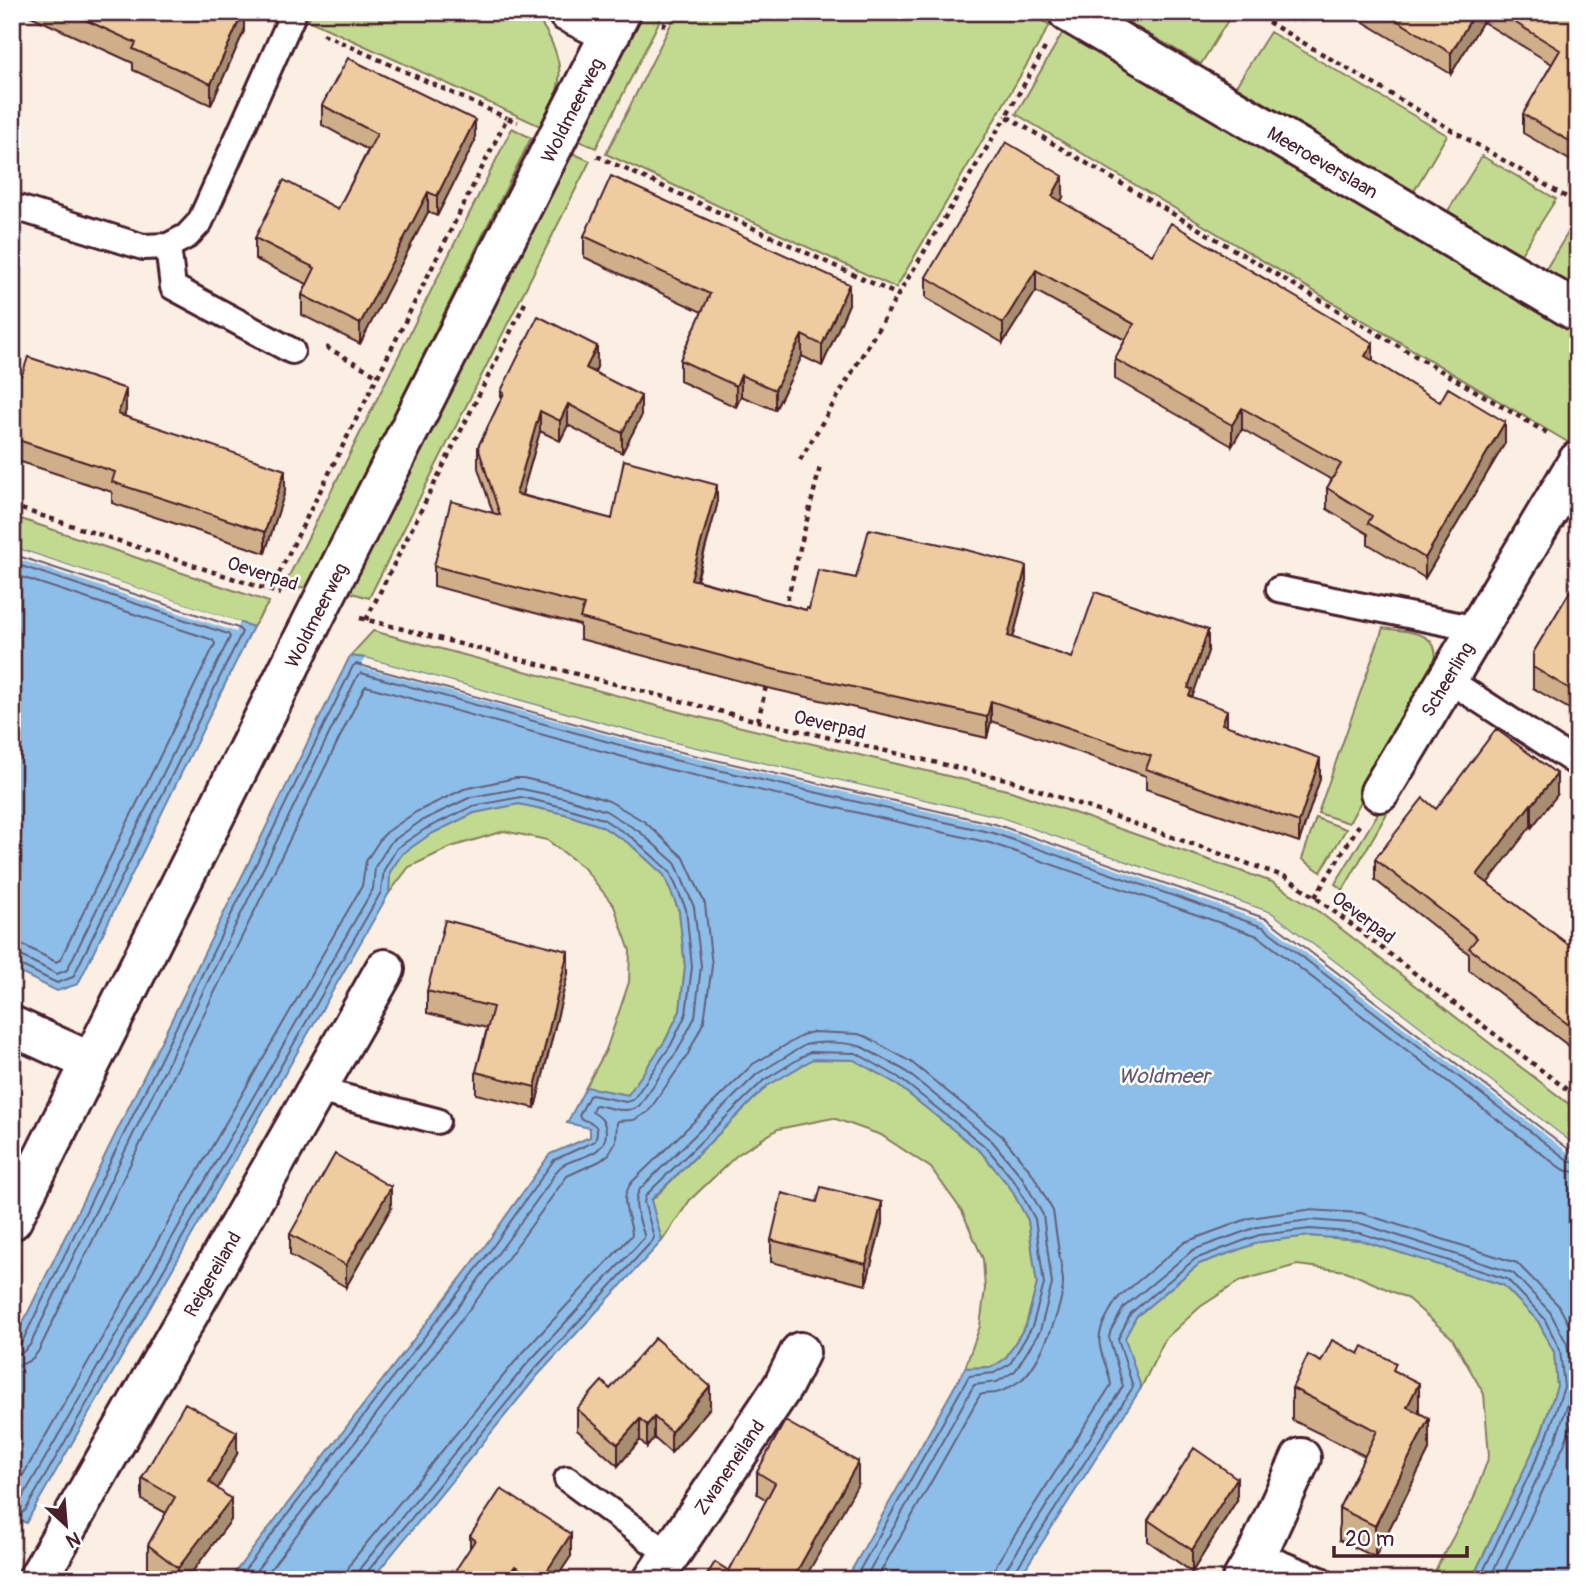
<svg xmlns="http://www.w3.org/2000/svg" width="1590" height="1592" font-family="Pangolin,sans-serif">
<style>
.green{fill:#c2da90;stroke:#867c5e;stroke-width:2}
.water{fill:#8dbee9;stroke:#727e9d;stroke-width:2}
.pier{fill:#faefe2}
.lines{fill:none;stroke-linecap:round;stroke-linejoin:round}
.shore{stroke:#655f77;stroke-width:2}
.service-casing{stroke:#4a1f2b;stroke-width:30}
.minor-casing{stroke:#4a1f2b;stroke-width:44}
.path{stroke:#4a1f2b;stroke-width:4.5;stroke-dasharray:5 5;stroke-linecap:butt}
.service{stroke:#fff;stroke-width:24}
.minor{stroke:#fff;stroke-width:38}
.wall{fill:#ceaf8a;stroke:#4a1f2b;stroke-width:2}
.shaded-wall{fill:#a78e70;stroke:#4a1f2b;stroke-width:2}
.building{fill:#efcba0;stroke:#4a1f2b;stroke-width:2}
.labels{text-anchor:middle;stroke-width:5;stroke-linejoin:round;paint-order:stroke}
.street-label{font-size:19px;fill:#4a1f2b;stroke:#fff}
.water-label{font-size:21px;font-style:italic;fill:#61576e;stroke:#fff}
</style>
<rect width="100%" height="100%" fill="#faefe2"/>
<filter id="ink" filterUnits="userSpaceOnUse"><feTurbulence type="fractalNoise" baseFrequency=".0143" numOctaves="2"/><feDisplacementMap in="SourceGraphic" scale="14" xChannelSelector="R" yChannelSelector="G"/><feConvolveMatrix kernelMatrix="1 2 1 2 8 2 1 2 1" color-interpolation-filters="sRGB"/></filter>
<g filter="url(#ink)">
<path class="green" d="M312,12H532C549,31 566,64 557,90C553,102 545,114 540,126L308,20Z
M638,12H664L596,148L575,139Z
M677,12H1026L1050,25L896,288L606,154Z
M1111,12H1233L1201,64Z
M1063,32L1578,335V432L1571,444L1016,114Z
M1270,32L1447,135L1414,191L1236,86Z
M512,128L531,138L308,587L283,588Z
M570,152L590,161L369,598L345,591Z
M1482,156L1556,199L1521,254L1448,211Z
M1578,216V287L1546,269Z
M12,516L269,602L253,627L12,547Z
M1383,628C1412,633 1444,630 1434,670L1349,823L1318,813Z
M373,631L691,715L1011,791L1272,882L1314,908L1578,1111V1148L1271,913L998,817L674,743L365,658L350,656Z
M1388,797L1394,801L1343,890L1335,884Z
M519,804L565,814L601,826L630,844L664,875L679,911L685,967L680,1011L665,1041L628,1095L586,1087L606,1050L621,1006L629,982L630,951L614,906L583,867L547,840L504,831L451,847L409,867L389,893L390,872L402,854L429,835L474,813Z
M1316,818L1346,829L1321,872L1302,859Z
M813,1059L854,1060L895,1083L981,1152L1010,1187L1028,1220L1037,1284L1026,1325L1005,1359L992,1367L965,1368L980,1326L985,1289L983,1259L962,1211L931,1168L881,1135L833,1118L778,1129L737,1155L690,1200L662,1241L651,1201L767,1086Z
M1309,1236L1360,1240L1503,1285L1538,1321L1554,1352L1557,1386L1541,1434L1474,1575L1470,1580H1430L1473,1500L1489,1456L1484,1394L1452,1338L1407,1298L1346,1271L1297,1265L1240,1281L1200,1307L1165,1339L1141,1388L1124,1338L1136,1317L1199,1264L1260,1242Z"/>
<path class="water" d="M12,547L253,627L78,984L57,991L12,969Z
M350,656L365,658L674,743L998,817L1271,913L1578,1148V1580H1470L1474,1575L1541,1434L1557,1386L1554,1352L1538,1321L1503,1285L1360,1240L1309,1236L1260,1242L1199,1264L1136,1317L1125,1338L1141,1388L1018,1580H846L965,1368L992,1367L1005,1359L1026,1325L1037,1284L1028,1220L1010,1187L981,1152L895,1083L854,1060L813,1059L767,1086L651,1200L662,1241L538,1375L371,1580H229L477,1257L550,1154L590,1137V1128L567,1123L586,1087L628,1095L665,1041L680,1011L685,967L679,911L664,875L630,844L601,826L565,814L519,804L474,813L429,835L402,854L390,872L389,893L26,1523L12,1516V1345Z"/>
<path class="pier" d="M12,547L240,622L236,632L12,557Z
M365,658L674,743L998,817L1271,913L1578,1148V1160L1265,922L993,826L669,752L361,667Z"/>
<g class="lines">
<path class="shore" d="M12,554L238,628L242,632L73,977L57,983L18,964L12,963
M12,563L228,634L230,637L67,970L57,974L21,956L12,955
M12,574L213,640L215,644L60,960L56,962L25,946L12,944
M12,1346H18L22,1342L353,666L356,664L672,750L995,824L1267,919L1571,1151L1578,1153
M12,1355L22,1353L30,1345L358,675L361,673L670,759L993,833L1263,927L1565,1158L1571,1161L1578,1162
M12,1366C24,1365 33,1361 39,1350L364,688L366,686L667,769L990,843L1258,936L1559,1167L1567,1171L1578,1172
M12,1491L15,1489L362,886L366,861L381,838L387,832L416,812L464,789L515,778H523L571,789L609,801L645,822L684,858L705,904L712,966L704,1021L687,1056L648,1112L634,1120L617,1121L616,1141L609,1154L600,1161L567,1176L497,1273L262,1580
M12,1501L19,1502L21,1500L373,889L375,867L391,842L421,821L471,797L516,789H522L569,799L606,811L640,832L675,863L678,869L694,907L701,966L695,1017L678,1050L639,1106C626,1114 611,1108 597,1105L594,1106L592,1112C601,1117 606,1122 606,1133C605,1156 579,1156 563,1165C557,1169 553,1176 550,1182C453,1317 350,1448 249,1580
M12,1510L22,1513L25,1511L381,892L384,870L397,848L425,829L473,806L521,797L567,808L603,819L634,839L670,872L686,909L692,967L686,1014L671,1045L633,1100L626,1102L592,1095L589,1096L579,1116L581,1119C594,1123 601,1125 595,1141L554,1160L482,1262L237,1580
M346,1580L347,1571L352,1561L518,1358L632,1235C631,1215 617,1202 632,1182L753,1064L805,1034L813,1032L858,1034L867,1037L911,1062L1002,1136L1032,1173L1053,1211L1063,1280C1064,1305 1040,1365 1021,1380C1014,1385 1005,1391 996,1393C990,1394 985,1393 980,1395L876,1580
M357,1580V1574L361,1567L526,1365L644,1238V1235C640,1220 631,1203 640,1189L757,1074L805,1045C818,1041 849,1042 862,1047L904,1070L992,1141L1022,1177L1043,1215L1052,1284L1040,1331L1015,1371L997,1382L974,1385L864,1580
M366,1580L367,1572L533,1371L653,1240L654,1237L644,1202L646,1195L763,1081L810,1052L856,1053L898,1077L987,1148L1015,1182L1035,1219L1044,1284L1032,1327L1010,1364L994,1373L969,1376L854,1580
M993,1580L994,1572L997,1563L1111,1385C1106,1355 1090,1346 1107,1316C1111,1309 1114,1303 1119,1297L1185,1242L1250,1218L1307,1210L1361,1213L1517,1263L1559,1306L1578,1342
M1004,1580L1006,1569L1123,1386L1109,1337L1111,1330L1124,1307L1193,1250L1257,1227L1310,1220L1362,1224L1513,1273L1550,1312L1567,1344L1573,1384L1572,1392L1555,1441L1489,1580
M1012,1580L1014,1573L1133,1387L1118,1339L1131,1313L1195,1259L1259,1235L1310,1229L1360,1233L1507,1279L1544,1318L1560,1350L1564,1387L1547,1437L1479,1580
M1501,1580L1564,1445L1578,1407"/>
<g class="service-casing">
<path id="service" d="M12,206L143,247L168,246L187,236L200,222L294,12
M168,246L173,287L292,351
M1279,589L1477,629
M1447,679L1578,764
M317,1090L437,1121
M567,1479L670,1555
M1257,1554L1321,1580"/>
</g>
<g class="minor-casing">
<path id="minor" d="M567,12L611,33
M1068,12L1578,312
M1380,792L1578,461
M12,1026L91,1062
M12,1220L320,606L621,12
M37,1580L385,969
M653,1580L783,1386L800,1352
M1242,1580L1257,1554L1301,1458"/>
</g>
<path class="path" d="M1251,12L1578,204
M663,27L671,12
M323,34L507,118
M1045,48L1006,116L1547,433
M597,156L898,295L1006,116
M326,347L377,375
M800,460L898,295
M12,506L281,594
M270,591L507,118L518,122
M785,609L820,467
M360,618L758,721L1010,780L1286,877L1315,897L1578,1098
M366,620L526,301
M758,721L767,682
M1315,897L1359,825
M12,1279L21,1261"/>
<use href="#service" class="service"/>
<use href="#minor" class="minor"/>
</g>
<path class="wall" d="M22,12H244V31L211,105L133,70V63Z
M1347,12H1574L1573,19L1578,22V165L1523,133V114L1552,64L1483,22V21L1451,74Z
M322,105L475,141L437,216L428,212L360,344L302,315V295L307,284L255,259V238L338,209L368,150L322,125Z
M1063,197L1061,201L1152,255L1373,361L1505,443L1425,578L1368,544V534L1327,509V488L1332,480L1242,429L1232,446L1115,379V359L1125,340L1036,291L1003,343L926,298V277Z
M584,236L849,304L822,366L802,356L775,410L741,396L736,407L680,381V360L702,312L584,257Z
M597,367L595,372L641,417L622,453L568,425L560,441L540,431L522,495L612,519L717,505L697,580L806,610L856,578L1026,586L1013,638L1072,658L1208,651L1192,697L1227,726L1320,779L1299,842L1146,789V776L991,721L987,738L759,686L580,639V625L434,586V566L493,513L478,468V447L501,400V391Z
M12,371L126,410L124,416L285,491L265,553L112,503V492L12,459Z
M1578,578V714L1533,688V653Z
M1557,795L1532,827L1531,826L1487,883L1578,952V1053L1469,970V954L1375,880V859L1436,809Z
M568,973L535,1108L476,1094V1072L487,1028L427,1013V991Z
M391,1208L346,1287L290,1255V1234Z
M882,1223L866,1285L771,1262V1240Z
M1321,1362L1396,1372L1419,1413L1429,1450L1375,1557L1339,1540V1508L1365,1456L1292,1420V1388Z
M610,1389L710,1408L671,1453L654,1438L647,1447L640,1440L618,1466L577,1430V1409Z
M237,1454L217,1488L231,1520L186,1580H165L148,1567V1545L166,1513L142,1500V1478Z
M757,1472L858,1484L729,1571L767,1500L757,1494Z
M1237,1500L1192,1572L1148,1541V1520Z
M470,1536L571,1556L555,1580H452V1576L470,1549Z"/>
<path class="shaded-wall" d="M243,12H244V31L211,105V84Z
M1475,12H1483V21L1451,74V53Z
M1566,12H1574V17L1565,33V14Z
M475,120V141L437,216V196Z
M1063,176V197L1052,216V196Z
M428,192V212L360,344V324Z
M1036,270V291L1003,343V323Z
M849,284V304L822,366V345Z
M802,335V356L775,410V390Z
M1373,343V364L1365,356Z
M597,346V367L586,388V368Z
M741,375V396L736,407V386Z
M126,389V410L118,435V414Z
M641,396V417L622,453V433Z
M568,404V425L560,441V421Z
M1242,408V429L1232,446V425Z
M540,411V431L516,515V494Z
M1505,422V443L1425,578V558Z
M285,470V491L265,553V532Z
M717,485V505L691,599V579Z
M1026,566V586L1008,657V636Z
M1208,630V651L1192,698V710L1188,688Z
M991,701V721L987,738V717Z
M1227,710V730L1222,724Z
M1320,758V779L1299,842V822Z
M1557,774V795L1532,827V805Z
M1531,804V826L1477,897V875Z
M568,951V973L535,1108V1087Z
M391,1187V1208L346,1287V1265Z
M882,1202V1223L866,1285V1264Z
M1419,1383V1415L1407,1407Z
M710,1386V1408L671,1453V1432Z
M654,1417V1438L647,1447V1425Z
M1429,1418V1450L1375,1557V1526Z
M640,1419V1440L618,1466V1444Z
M237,1432V1454L209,1504V1482Z
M858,1462V1484L804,1580H792Z
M1237,1478V1500L1192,1572V1550Z
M231,1499V1520L186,1580H178V1568Z
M571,1534V1556L555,1580H541Z
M515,1566V1580H505Z"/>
<path class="building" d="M68,12H243L211,84L133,49L136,43Z
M1383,12H1475L1451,53Z
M1498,12H1566L1565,14L1578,22V146L1523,114L1560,50Z
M348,58L475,120L437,196L428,192L360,324L302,295L315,268L255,238L284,180L338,209L377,134L322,105Z
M1006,142L1063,176L1052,196L1152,255L1171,223L1373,343L1365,356L1440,402L1448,388L1505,422L1425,558L1368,523L1372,516L1327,488L1341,464L1242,408L1232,425L1115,359L1134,324L1036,270L1003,323L926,277Z
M611,176L849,284L822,345L802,335L775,390L741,375L736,386L680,360L710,294L584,236Z
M538,316L597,346L586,368L641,396L622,433L568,404L560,421L540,411L516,494L612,519L624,460L717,485L691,579L806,610L807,608L809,609L818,570L856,578L869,529L963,549L1026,566L1008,636L1072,658L1095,592L1208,630L1188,688L1192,689L1189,696L1227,710L1222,724L1320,758L1299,822L1146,769L1151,756L991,701L987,717L759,666L580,618L584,605L434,566L451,501L500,515L478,447L504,393L501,391Z
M28,357L126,389L118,414L285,470L265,532L112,482L115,472L12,438V371L22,375Z
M1578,578V694L1533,667V653Z
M1496,729L1557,774L1532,805L1531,804L1477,875L1578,952V1032L1469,948L1477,938L1375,859L1423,798L1436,809Z
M445,920L568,951L535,1087L476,1072L493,1007L427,991Z
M335,1154L391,1187L346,1265L290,1234Z
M821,1187L882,1202L866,1264L771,1240L782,1193L817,1202Z
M655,1338L710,1386L671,1432L654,1417L647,1425L640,1419L618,1444L577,1409L602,1381L610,1389Z
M1332,1340L1359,1354L1363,1346L1396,1363L1393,1370L1419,1383L1407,1407L1429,1418L1375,1526L1339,1508L1377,1431L1292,1388L1308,1355L1321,1362Z
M185,1403L237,1432L209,1482L231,1499L178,1568L148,1545L175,1497L142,1478Z
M785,1421L858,1462L792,1580H704L715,1562L729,1571L775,1483L757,1472Z
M1194,1448L1237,1478L1192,1550L1148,1520Z
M501,1489L571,1534L541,1580H537L515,1566L505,1580H457L452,1576L475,1540L470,1536Z"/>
</g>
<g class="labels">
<g class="street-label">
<text transform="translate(572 110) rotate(-63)" y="7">Woldmeerweg</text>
<text transform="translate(1323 162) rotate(30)" y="7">Meeroeverslaan</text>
<text transform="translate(263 573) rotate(18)" y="7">Oeverpad</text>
<text transform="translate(316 615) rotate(-63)" y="7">Woldmeerweg</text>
<text transform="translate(1447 679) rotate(-59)" y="7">Scheerling</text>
<text transform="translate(830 724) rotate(13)" y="7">Oeverpad</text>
<text transform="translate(1364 917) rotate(37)" y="7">Oeverpad</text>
<text transform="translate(212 1274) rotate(-60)" y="7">Reigereiland</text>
<text transform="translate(729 1467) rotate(-56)" y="7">Zwaneneiland</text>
</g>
<g class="water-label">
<text x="1164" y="1083">Woldmeer</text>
</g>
</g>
<rect width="1590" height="1592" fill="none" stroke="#fff" stroke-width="42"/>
<rect x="21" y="21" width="1548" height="1550" fill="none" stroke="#4a1f2b" stroke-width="2.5" filter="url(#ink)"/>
<g transform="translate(66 1525) rotate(154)" stroke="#ffffff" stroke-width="5" paint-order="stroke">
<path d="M0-5L12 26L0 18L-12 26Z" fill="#4a1f2b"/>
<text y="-10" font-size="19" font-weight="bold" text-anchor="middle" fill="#4a1f2b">N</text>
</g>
<path d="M1334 1546v10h133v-10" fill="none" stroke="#4a1f2b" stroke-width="3.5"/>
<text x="1345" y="1546" font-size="21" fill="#4a1f2b" stroke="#ffffff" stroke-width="5" paint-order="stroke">20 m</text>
</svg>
